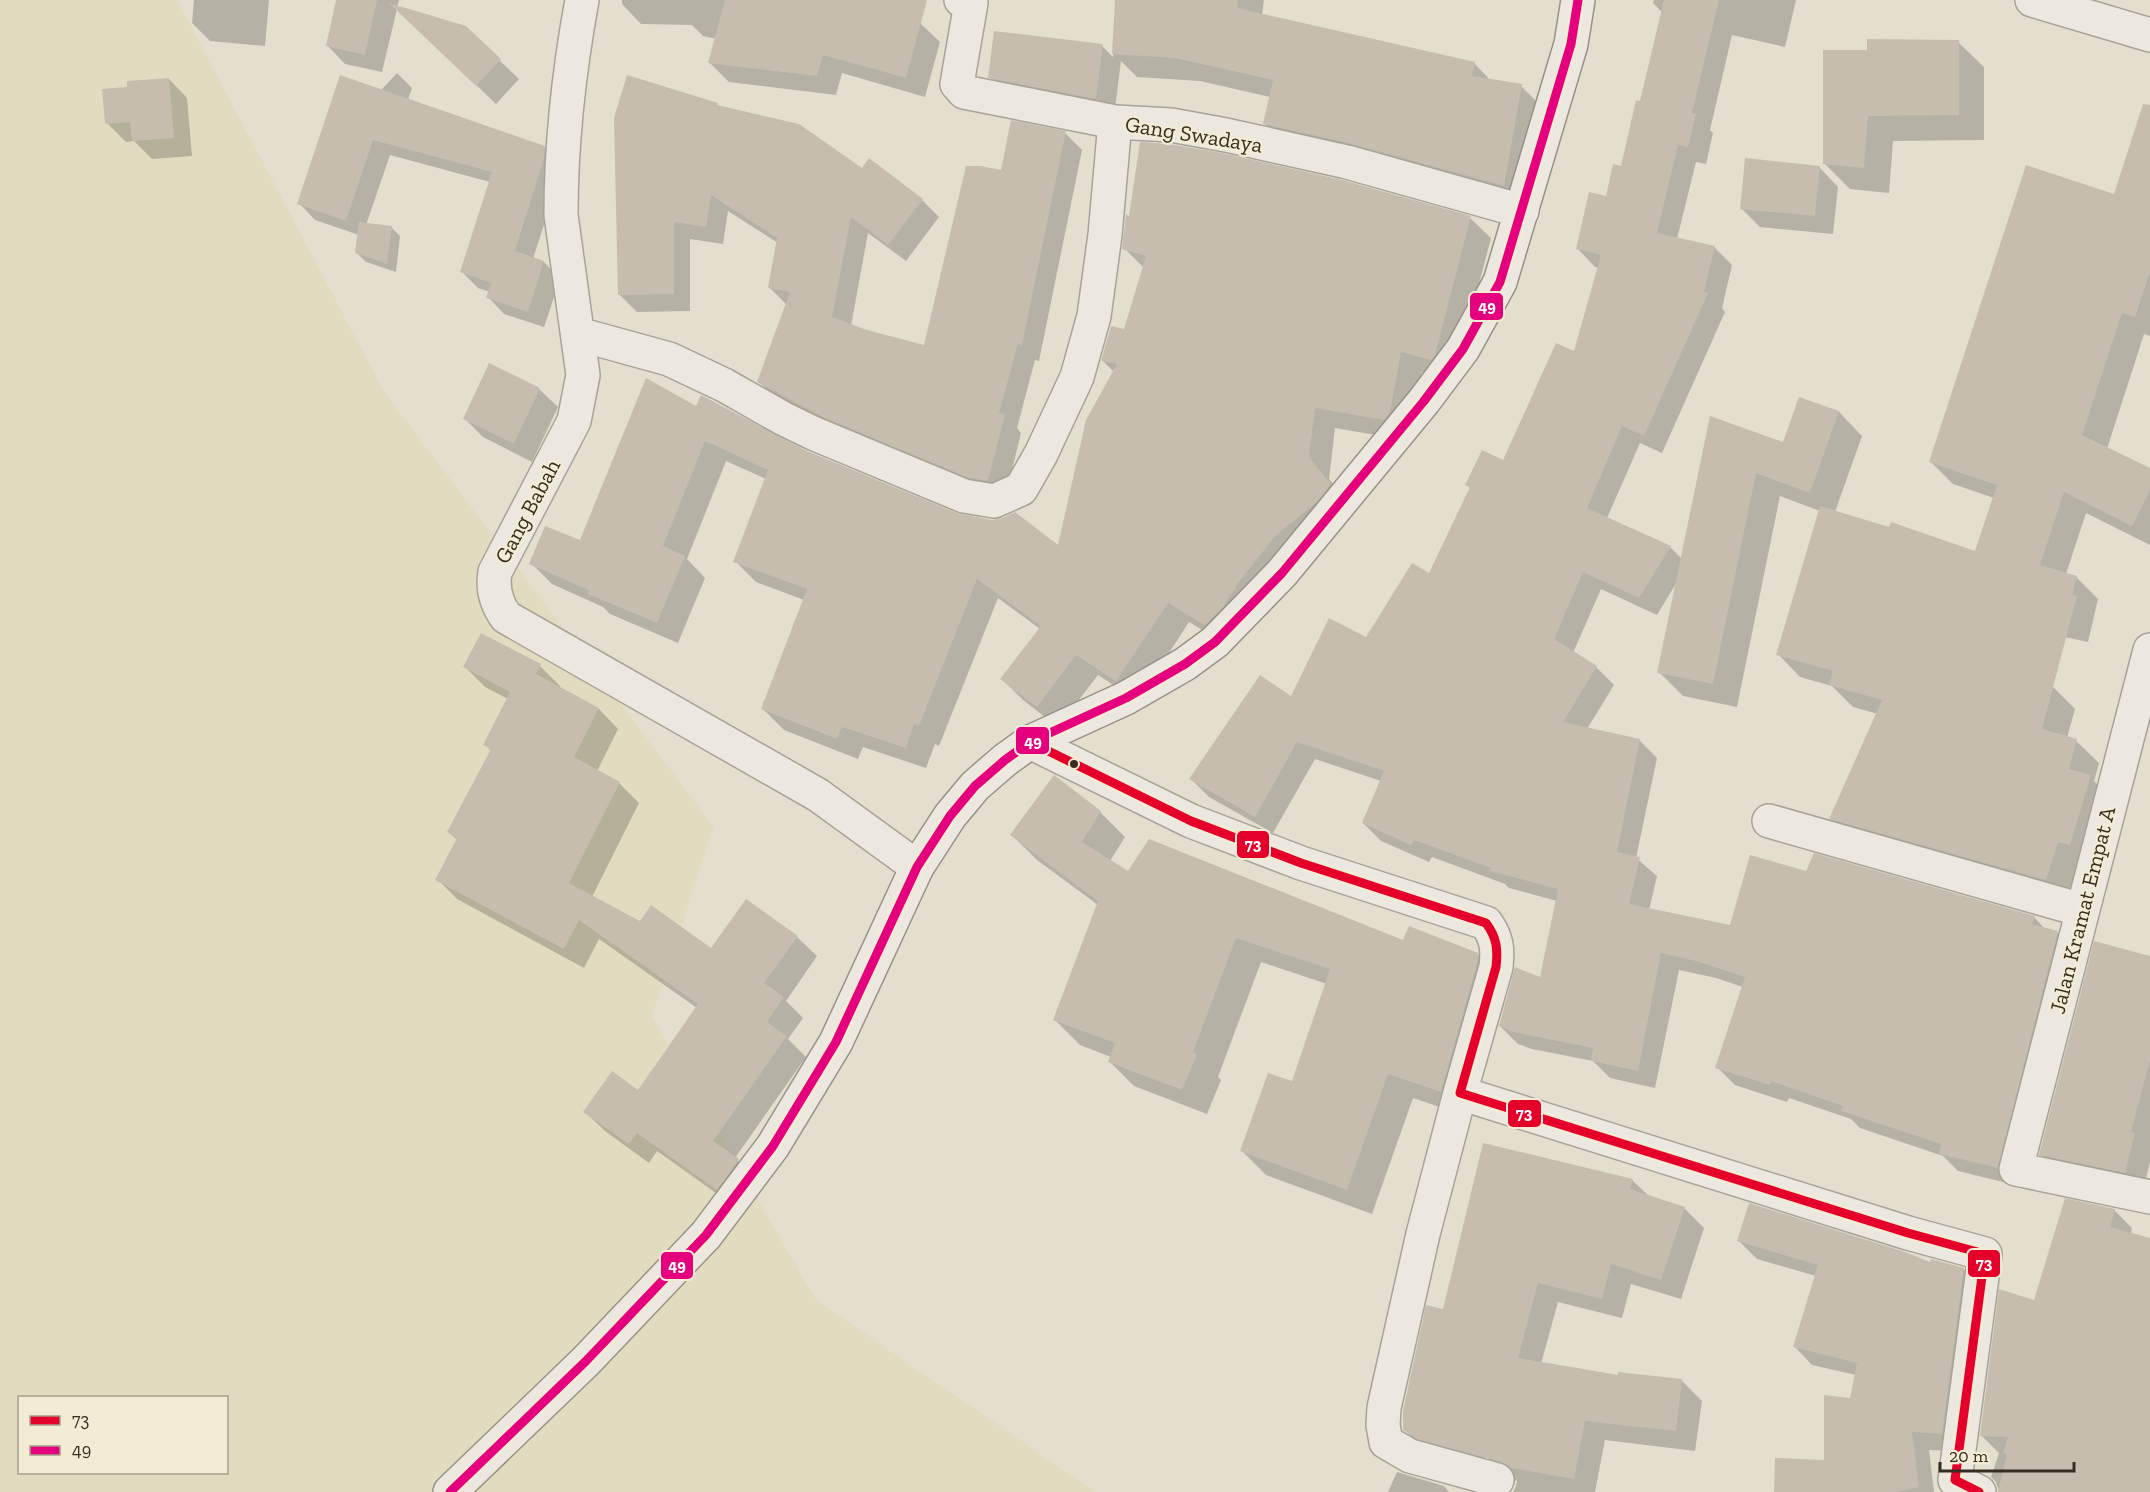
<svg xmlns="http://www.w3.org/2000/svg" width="2150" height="1492" font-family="'Zilla Slab',serif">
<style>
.farmland{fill:#e1dcc0;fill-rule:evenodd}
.shadow{fill:#0003}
.building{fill:#c6bdaf}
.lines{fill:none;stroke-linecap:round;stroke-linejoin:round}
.street-casing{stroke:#a8a397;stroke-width:36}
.secondary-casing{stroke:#989286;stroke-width:36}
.street{stroke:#ece8df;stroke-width:33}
.secondary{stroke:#ece8df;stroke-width:33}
.bus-1-casing{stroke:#f3ecd5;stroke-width:14}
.bus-2-casing{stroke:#f3ecd5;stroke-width:14}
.bus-1{stroke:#e4002b;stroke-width:9}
.bus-2{stroke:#e5007d;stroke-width:9}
.bus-dot{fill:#362c20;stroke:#f3ecd5;stroke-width:2}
.labels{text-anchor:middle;stroke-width:4.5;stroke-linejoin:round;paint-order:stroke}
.street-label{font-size:22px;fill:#362c20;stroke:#f3ecd5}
.line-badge{stroke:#f3ecd5;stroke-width:2}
.badge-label{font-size:16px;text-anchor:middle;font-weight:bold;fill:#fff}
</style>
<rect width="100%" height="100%" fill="#e3dece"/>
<path class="farmland" d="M0,0H177L385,393L714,827L652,1016L816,1300L1096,1492H0ZM20,1398H226V1472H20Z"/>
<path class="shadow" d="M194,0H269L265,46L210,41L192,23Z
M338,0H399L397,7L465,28L519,79L496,104L397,9L382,72L345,64L327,45Z
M622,0H865L920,23L940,42L925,97L842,73L836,95L729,82L710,63L716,39L703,36L692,25L641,24L622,4Z
M1116,0H1264L1262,15L1474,63L1491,81L1521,86L1544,109L1527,209L1287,147L1264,123L1270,97L1200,81L1137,77L1121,61L1114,117L1009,96L990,77L1102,46L1113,57Z
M1654,0H1796L1785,47L1732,35L1710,130L1713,133L1706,164L1696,162L1677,239L1714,247L1732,265L1722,308L1725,312L1662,453L1640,443L1607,518L1670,547L1682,559L1711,418L1784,444L1800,399L1839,412L1862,436L1835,512L1976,553L1994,498L1953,484L1931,462L2115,196L2150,134V336L2144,334L2107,449L2150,470V545L2086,513L2066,574L2076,577L2098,599L2088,642L1971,617L2053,687L2075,709L2067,738L2076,741L2099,763L2094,781L2112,799L2068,901L1853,840L1831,818L1878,714L1853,707L1832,686L1800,677L1778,654L1820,511L1780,496L1737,707L1683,696L1659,672L1677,582L1657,615L1601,589L1573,653L1596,667L1614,685L1587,729L1639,740L1657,758L1636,858L1657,876L1649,910L1731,926L1807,873L2034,917L2046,930L2057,933L2075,950L2015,1185L1958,1171L1943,1156L1860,1128L1851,1119L1789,1098L1787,1102L1735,1085L1717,1067L1743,987L1716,978L1679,970L1655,1088L1610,1078L1593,1061L1532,1049L1518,1044L1500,1026L1541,979L1557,901L1509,888L1505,884L1432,857L1429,862L1381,841L1363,823L1381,781L1315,759L1273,833L1209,797L1191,779L1367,639L1429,575L1471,489L1467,485L1504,462L1575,353L1599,268L1595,267L1578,249L1623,168L1641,103L1662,12L1653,3Z
M1958,42L1984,67V140L1893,141L1889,193L1850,189L1824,163L1868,52Z
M397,73L412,88L408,100L544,147L560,163V175L533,259L544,262L560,279L544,327L504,314L488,297L490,292L478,288L462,272L490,182L390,155L366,225L391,227L400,236L396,272L366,262L357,253L359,235L315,220L299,203L311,166Z
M169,79L187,98L192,156L152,159L134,141L126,142L107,123L129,88Z
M717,104L720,108L862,170L922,200L939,217L906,261L868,233L851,326L925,347L1002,172L1065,133L1082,150L1039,361L1035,360L1017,428L1021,433L1005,498L988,495L777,399L759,382L787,305L769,287L778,243L728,211L723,244L690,239V311L637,312L619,294Z
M1820,168L1838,187L1833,234L1760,227L1741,208Z
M1470,218L1491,238L1455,376L1453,380L1422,372L1411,434L1405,440L1335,428L1329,479L1351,506L1227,645L1189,622L1138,701L1098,675L1058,727L1023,700L1002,679L1040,629L998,598L939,746L935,744L926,768L863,747L858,759L784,730L763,709L804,600L756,582L735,561L766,479L726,461L687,559L705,578L678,643L610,614L603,607L552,584L531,563L581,542L697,408L956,515L1059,547L1114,372L1103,361L1125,331L1144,268L1124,248Z
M539,389L558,407L532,462L483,437L465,419Z
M540,666L560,686L559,688L599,709L618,729L597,771L619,783L639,803L592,897L640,923L712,951L797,937L817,956L786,1001L803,1018L788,1039L806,1057L735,1158L758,1180L737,1208L657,1151L649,1163L605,1131L585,1112L638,1092L697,1008L599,939L584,968L457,899L437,879L457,840L449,832L491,751L485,744L508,699L485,687L465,667Z
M1100,812L1125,837L1110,861L1128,873L1404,942L1477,954L1502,979L1466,1116L1413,1098L1372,1214L1266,1175L1241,1150L1293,1083L1327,984L1261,962L1218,1077L1221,1080L1207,1114L1134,1086L1109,1061L1111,1057L1080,1045L1055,1020L1098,905L1037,860L1012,835Z
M2150,958V1162L2143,1190L2059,1172L2041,1154Z
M1632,1180L1649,1196L1684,1208L1704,1228L1681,1299L1631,1284L1622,1318L1558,1302L1541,1364L1619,1377L1682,1381L1702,1401L1695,1451L1605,1440L1595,1492H1513L1516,1486L1517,1481L1507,1477L1486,1456L1480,1470L1425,1450L1404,1429L1444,1311Z
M2114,1210L2132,1228L2131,1234L2150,1240V1492H1999L1996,1482L1991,1477L1999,1453L1981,1435L2035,1302Z
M1739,1241L1963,1269L1982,1287L1960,1451L1929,1450L1934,1492H1775L1826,1462L1852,1400L1856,1375L1812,1365L1794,1346L1816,1276L1757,1259Z
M1397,1472L1444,1486L1449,1492H1388Z"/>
<path class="building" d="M336,0H377L365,55L326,46Z
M725,0H927L906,78L823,55L817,76L708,63Z
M1115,0H1238L1237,8L1475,62L1472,76L1522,84L1504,186L1352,144L1263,124L1273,80L1175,58L1112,54Z
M1664,0H1719L1692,113L1696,114L1688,147L1678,145L1657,233L1715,246L1704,292L1708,293L1644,436L1622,426L1587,508L1671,546L1639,598L1583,572L1554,639L1597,666L1563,722L1640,739L1617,852L1640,857L1629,904L1730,925L1750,855L1806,871L1814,853L2035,916L2032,924L2058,931L1998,1168L1939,1154L1941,1144L1841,1111L1843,1106L1771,1081L1770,1085L1715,1068L1745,977L1696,961L1661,953L1638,1071L1591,1061L1593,1048L1513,1032L1499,1026L1515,967L1540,977L1558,889L1490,871L1491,868L1414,840L1411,845L1362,823L1384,771L1297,742L1255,817L1189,779L1260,675L1291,696L1329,618L1366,637L1412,563L1429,573L1470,487L1465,485L1482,450L1503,460L1556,343L1574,351L1601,255L1576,249L1589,192L1606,196L1613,164L1621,166L1636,100L1640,101Z
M389,3L466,26L501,59L476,86Z
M994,31L1103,44L1096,99L988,78Z
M1867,39L1959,40V115L1868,116L1864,168L1823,164V50H1867Z
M340,75L545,146L544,158L515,251L544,261L528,312L486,298L491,283L460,272L492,172L373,140L346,221L297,204Z
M627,75L718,103L717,105L799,124L862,168L869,158L923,199L888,245L851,217L832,317L867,330L924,345L966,166H981L1001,170L1011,120L1066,131L1022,345L1018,344L999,413L1005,414L988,481L969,478L823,417L757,382L790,292L768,288L777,238L711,195L706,227L674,222V294L618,295L614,118Z
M169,78L174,138L132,141L130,122L105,124L102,89L127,87V81Z
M2143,104L2150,105V272L2135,317L2122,313L2082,435L2150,468V491L2132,526L2064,492L2040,565L2077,576L2072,595L2077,596L2042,729L2077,739L2069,769L2091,775L2070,845L2058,842L2046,880L1829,819L1882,700L1829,685L1833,671L1776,655L1820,506L1889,527L1891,522L1975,551L1997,485L1929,462L2026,165L2114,194Z
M1140,142L1169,144L1222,153L1342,180L1471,216L1435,355L1431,360L1401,352L1390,412L1384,420L1315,408L1309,457L1331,484L1317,502L1275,536L1238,583L1224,606L1205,625L1168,603L1116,681L1076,655L1037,707L1000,679L1041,626L977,579L919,726L914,724L906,748L842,727L837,739L761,709L807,589L733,562L768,470L705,441L663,546L685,556L657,623L588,594L589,590L529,564L545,526L580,540L646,378L696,406L701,395L807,451L957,513L992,520L1002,518L1015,512L1058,545L1086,420L1117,364L1101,361L1111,326L1124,329L1146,256L1122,249L1126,214L1129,216Z
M1745,158L1820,166L1815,216L1740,209Z
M359,222L392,226L387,264L355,253Z
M489,363L540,388L514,444L463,419Z
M1799,397L1839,411L1810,493L1756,473L1713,684L1657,673L1710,416L1783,442Z
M481,633L541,664L536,674L599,708L574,757L620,782L569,883L640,921L651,905L711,948L746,899L798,936L764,983L784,997L767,1022L787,1036L713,1141L739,1159L717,1190L637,1133L629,1144L583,1112L612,1071L638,1090L698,1004L579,920L564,949L435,880L457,838L447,832L491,749L483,745L510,692L463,667Z
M1054,775L1101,811L1082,842L1128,871L1149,839L1403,940L1409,926L1478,953L1477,964L1441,1092L1388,1074L1347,1190L1240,1151L1268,1073L1292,1081L1330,969L1236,938L1193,1052L1197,1054L1182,1090L1108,1062L1115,1043L1053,1020L1098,901L1010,835Z
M2094,941L2150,956V1060L2131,1132L2135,1133L2125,1173L2039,1155Z
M1483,1143L1633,1179L1630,1189L1685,1207L1661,1280L1611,1264L1602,1299L1538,1283L1518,1358L1618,1375V1372L1682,1379L1676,1431L1585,1421L1574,1479L1511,1468L1502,1462L1417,1439L1403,1430V1411L1426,1305L1443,1309Z
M2065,1198L2115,1209L2110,1227L2150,1238V1492H1998L2007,1454L2003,1453L2008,1437L1980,1436L1999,1289L2034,1300Z
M1749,1203L1905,1252L1930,1262L1931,1259L1964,1268L1942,1434L1912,1432L1919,1487L1897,1492H1774L1775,1458L1824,1460V1395L1850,1398L1857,1363L1793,1347L1818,1265L1737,1241Z"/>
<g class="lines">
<g class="street-casing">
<path id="street" d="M582,0C569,71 561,143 561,215L583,375L574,421L495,572C492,589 496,603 506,617L818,795L917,867
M961,0L971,3L957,84L964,92L1115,122L1171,125L1226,135L1347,162L1522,211
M2032,0L2150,35
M578,334L669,359L724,385L784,419L815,434L964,496L994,501L1021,489L1041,454L1077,377L1094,316L1105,235L1115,122
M2150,650L2016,1169L2150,1197
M1030,742L1191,821L1301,863L1486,923C1497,938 1498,949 1496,967L1460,1093L1908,1233L1985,1254L1955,1480L1979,1492
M1769,821L2082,910
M1460,1093L1423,1234L1384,1408L1383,1425L1386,1442L1410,1456L1497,1480"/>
</g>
<g class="secondary-casing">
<path id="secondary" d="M450,1492L586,1361L706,1235L773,1146L836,1042L917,867L950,816L975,786L1005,760L1030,742L1126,698L1185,664L1215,642L1282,573L1424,401L1463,349L1500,282L1571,44L1578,0"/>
</g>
<use href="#street" class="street"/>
<use href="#secondary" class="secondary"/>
<g class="bus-1-casing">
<path id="bus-1" d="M1030,742L1191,821L1301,863L1486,923C1497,938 1498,949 1496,967L1460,1093L1908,1233L1985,1254L1955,1480L1979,1492"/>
</g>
<g class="bus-2-casing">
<path id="bus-2" d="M450,1492L586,1361L706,1235L773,1146L836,1042L917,867L950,816L975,786L1005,760L1030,742L1126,698L1185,664L1215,642L1282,573L1424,401L1463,349L1500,282L1571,44L1578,0"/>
</g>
<use href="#bus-1" class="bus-1"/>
<use href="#bus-2" class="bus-2"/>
</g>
<circle class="bus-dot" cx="1074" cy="764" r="5"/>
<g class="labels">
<g class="street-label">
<text transform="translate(1194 134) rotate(9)" y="8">Gang Swadaya</text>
<text transform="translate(527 511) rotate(-62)" y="8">Gang Babah</text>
<text transform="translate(2082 910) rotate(-76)" y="8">Jalan Kramat Empat A</text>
</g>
</g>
<g class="line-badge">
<rect x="1469" y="292" width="35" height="29" rx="6" fill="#e5007d"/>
<rect x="1015" y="726" width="35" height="29" rx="6" fill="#e5007d"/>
<rect x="1236" y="830" width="34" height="29" rx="6" fill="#e4002b"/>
<rect x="1507" y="1099" width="35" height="29" rx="6" fill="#e4002b"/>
<rect x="1967" y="1249" width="34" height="29" rx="6" fill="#e4002b"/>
<rect x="660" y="1251" width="34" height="29" rx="6" fill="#e5007d"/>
</g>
<g class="badge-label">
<text x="1487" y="312">49</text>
<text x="1033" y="747">49</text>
<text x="1253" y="850">73</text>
<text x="1524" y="1119">73</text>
<text x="1984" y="1269">73</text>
<text x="677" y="1271">49</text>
</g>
<rect x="18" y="1396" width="210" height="78" fill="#f3ecd5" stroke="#a79f8d" stroke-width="1.5"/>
<rect x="30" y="1416" width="30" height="9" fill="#e4002b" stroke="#a79f8d" stroke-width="1.5"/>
<text x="72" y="1426" font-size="18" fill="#362c20">73</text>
<rect x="30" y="1446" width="30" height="9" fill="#e5007d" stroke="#a79f8d" stroke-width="1.5"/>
<text x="72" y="1456" font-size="18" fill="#362c20">49</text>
<path d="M1940 1462v9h134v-9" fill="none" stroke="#362c20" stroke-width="3"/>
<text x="1949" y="1462" font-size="18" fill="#362c20" stroke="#f3ecd5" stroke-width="4.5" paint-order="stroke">20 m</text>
</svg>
